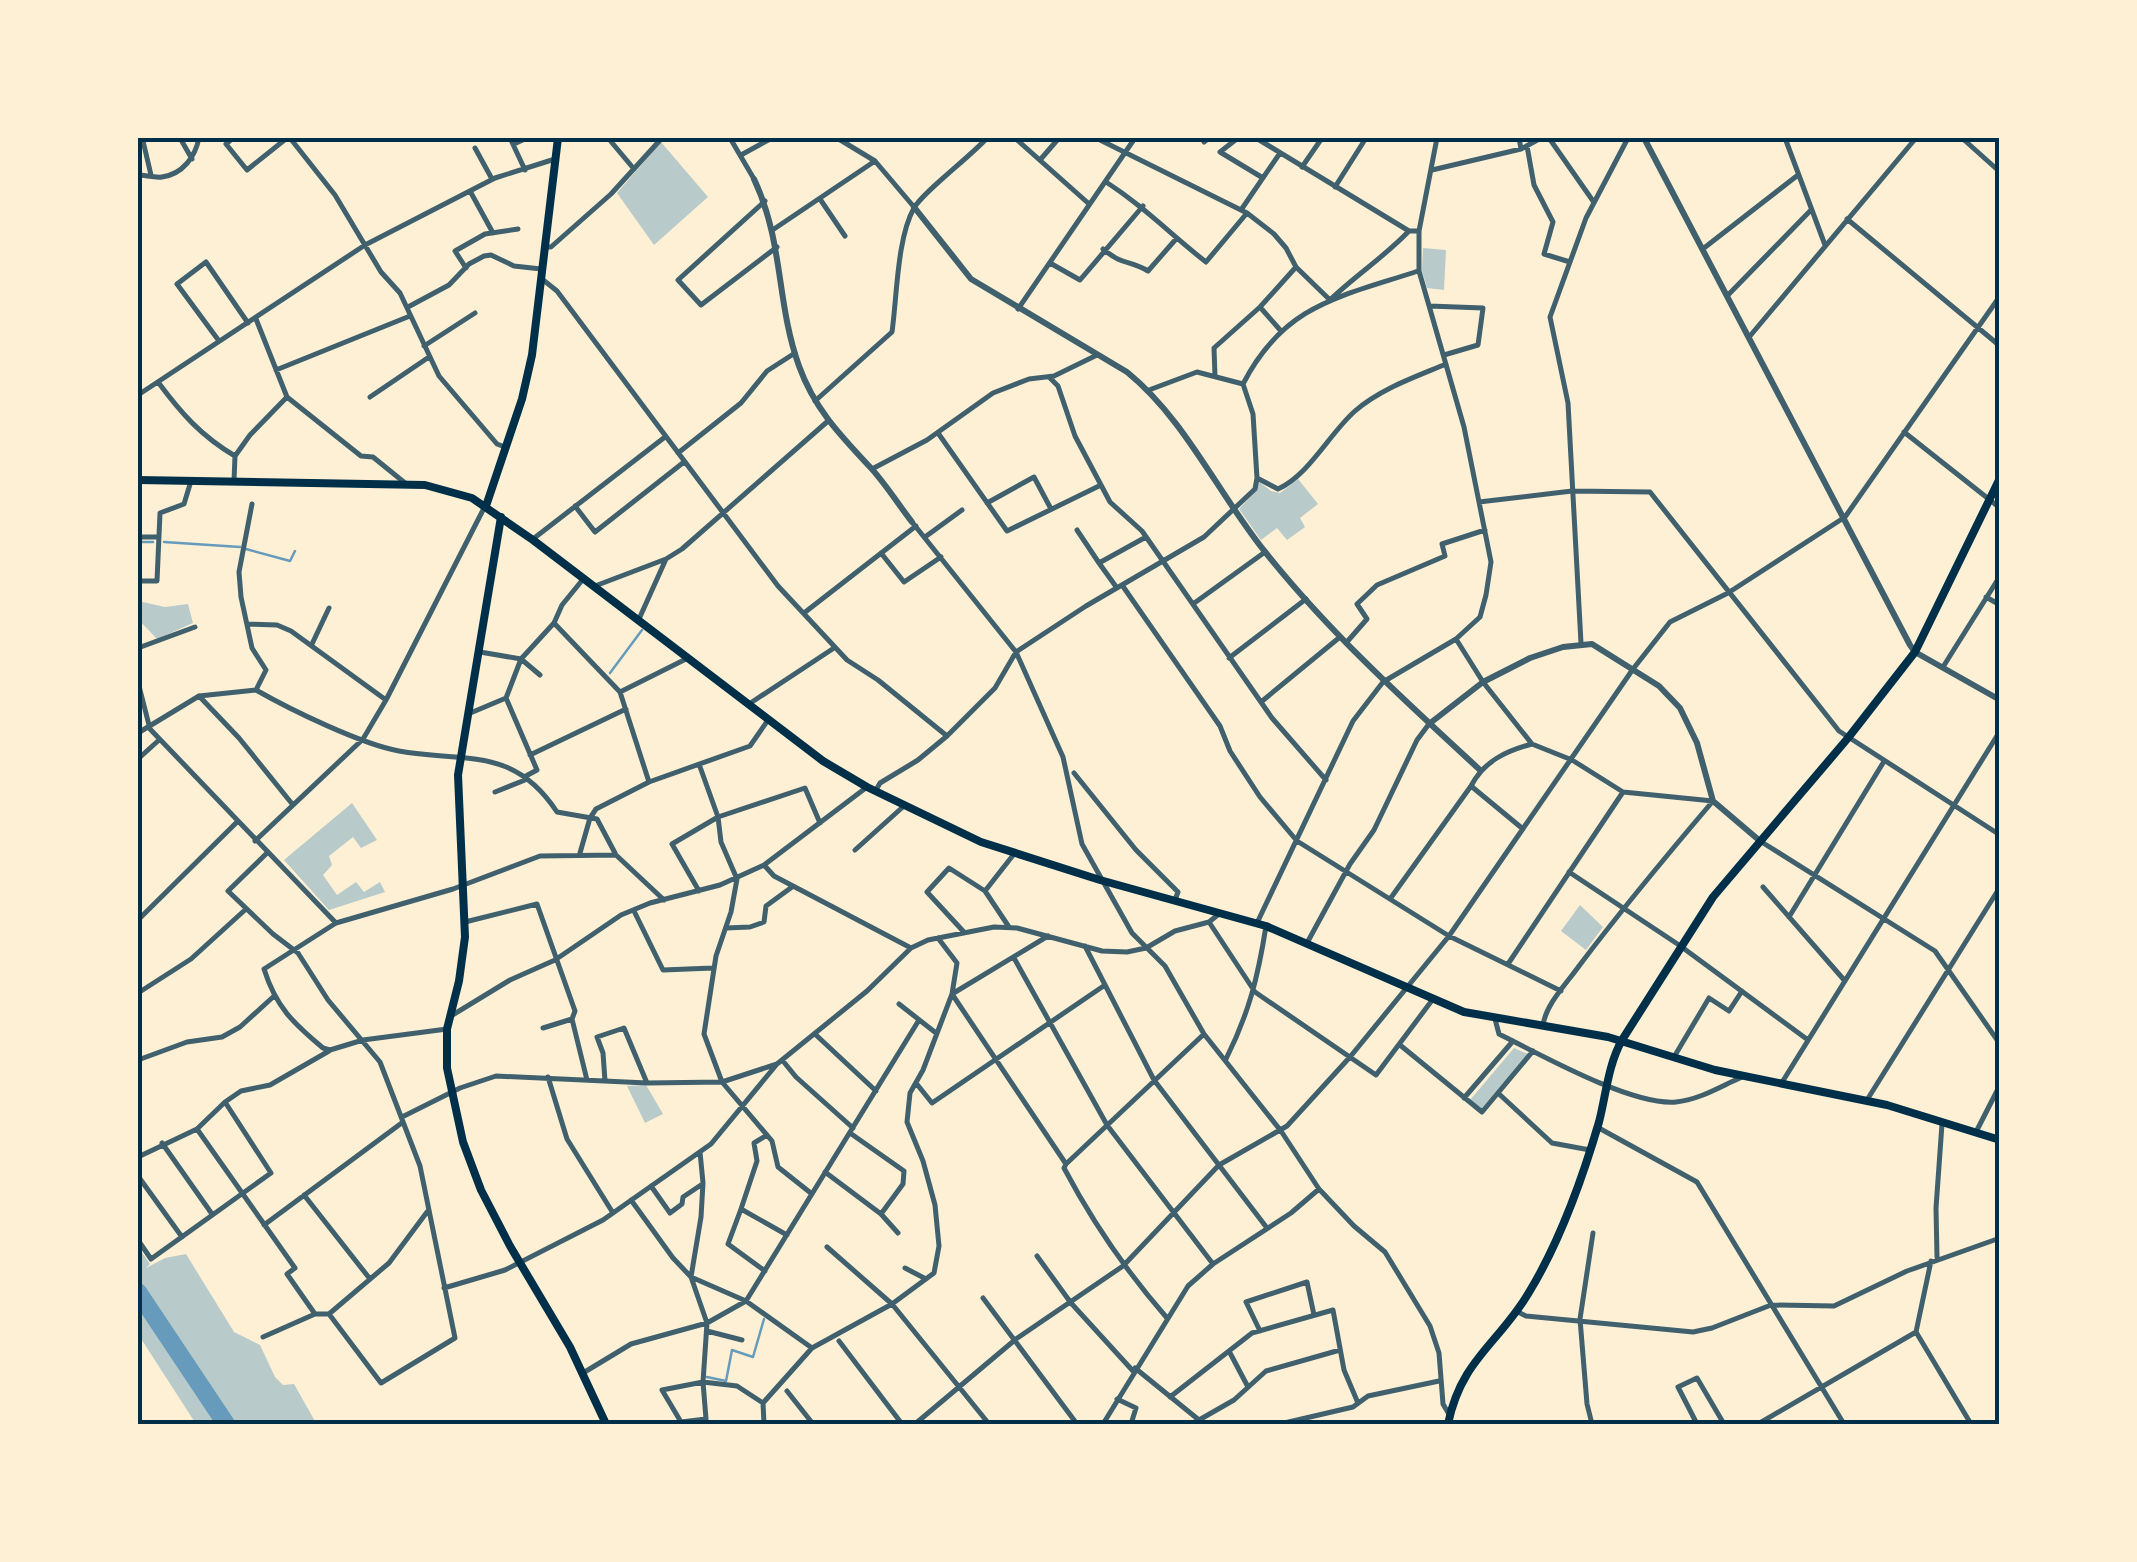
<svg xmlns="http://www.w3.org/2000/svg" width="2137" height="1562" font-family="Karla,sans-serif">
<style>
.green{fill:#b9caca}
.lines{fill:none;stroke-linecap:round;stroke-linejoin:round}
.stream{stroke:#669bbc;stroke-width:2.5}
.river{stroke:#669bbc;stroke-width:18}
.minor{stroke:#3f606c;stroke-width:5}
.tertiary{stroke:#3f606c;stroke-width:6}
.primary{stroke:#003049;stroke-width:8}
.neatline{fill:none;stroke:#003049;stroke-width:4}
</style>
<rect width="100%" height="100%" fill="#fdf0d5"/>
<path class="green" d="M661,142L708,197L654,245L617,193Z
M1423,248L1446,250L1444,290L1427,288L1422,271Z
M1298,479L1318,504L1300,518L1305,527L1287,540L1277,528L1261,540L1239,509L1256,491L1258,481L1271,491L1280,493Z
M138,601L165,607L188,604L193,623L157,639L138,619Z
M352,803L377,840L361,848L353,837L329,856L332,865L323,875L337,895L356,882L364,892L380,882L385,892L329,910L284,860Z
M1580,905L1603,927L1586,950L1561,931Z
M1514,1048L1528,1054L1481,1109L1470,1100Z
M646,1085L663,1114L645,1123L627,1086Z
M138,1247L150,1264L146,1268L165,1258L186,1254L234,1332L260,1345L275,1377L283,1385L294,1384L316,1423L196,1424L138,1334Z"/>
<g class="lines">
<path class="stream" d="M138,542H153
M164,542L240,547
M246,549L290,561L295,551
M610,673L642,630
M707,1377L726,1381L732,1350L753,1357L764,1319"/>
<path class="river" d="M138,1292L226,1424"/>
<path class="minor" d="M148,138L143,141L151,175
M180,138L192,159
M233,138L226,144L247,170L287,138
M290,138L335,195L381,272L400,293L439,376L497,444L505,447
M510,138L525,170
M608,138L634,169
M730,138L754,179
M837,138L875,161L914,207
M1015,138L1088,203
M1096,138L1247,213L1274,234L1286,248L1296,267L1330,300C1356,275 1383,258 1409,231
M1238,138L1220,152L1263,178
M1256,138L1409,231H1419
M1519,138L1521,149
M1549,138L1593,201
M1785,138L1825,245
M1962,138L2000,172
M1204,142L1209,138
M514,144L527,138
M1527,146L1534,185L1553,222L1544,254L1570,262
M475,148L492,179
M741,155L772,138
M1040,160L1059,138
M1302,167L1322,138
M1432,170L1521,149L1541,138
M138,175C145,175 154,178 162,177C183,174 195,157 199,138
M1106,182C1145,207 1170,234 1206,262L1247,213
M1335,187L1366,138
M470,191L493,233
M820,199L845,236
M765,201L678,280L701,305L777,247
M1241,210L1280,153
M1847,219L2000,346
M774,229L875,161
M547,247H551L611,194L662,138
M1704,248L1798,175
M1103,249C1123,266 1130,260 1148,271L1176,239
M1050,263L1080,280L1143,206
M466,268L455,251L485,234L518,229
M542,279L557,291L778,586L847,660L878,680L947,736
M1729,294L1811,210
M1429,306L1483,308L1478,345L1444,355
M408,307L449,285L469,264L484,256L491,255L514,266L541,269
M1260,307L1281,331
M1018,309L1135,138
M256,319L287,397L361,456L373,457L405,483
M1750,336L1916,138
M219,341L177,284L206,262L248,323
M424,346L475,313
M276,370L410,316
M1049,377L1058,386L1075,436L1110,502L1142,531L1272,718L1326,780
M1215,377L1214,348L1260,307L1296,267
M158,382C181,413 201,436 235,456
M1243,384C1284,304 1340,297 1418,271
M1149,390L1197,372L1243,384L1253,414L1257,478L1278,489C1309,475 1329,434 1355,411C1380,389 1415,377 1446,364
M138,395L365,245L495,178L555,159
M370,397L429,357
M815,401L892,332C897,297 897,238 914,208C923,192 970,157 987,138
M1904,432L2000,508
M938,433L1007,531L1101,485
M678,453L741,403L767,371L795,353
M872,469L927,440L993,393L1029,379L1054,376L1097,355
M234,481L235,456L250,435L287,397
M1479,502L1572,491L1650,492L1839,731L2000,835
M987,503L1034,477L1051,509
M252,504L239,572L241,597L252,648L266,670L256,690C291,710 361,744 399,751C464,763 513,745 557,812L597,819L615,853
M575,506L595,532L684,462
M912,522L1016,652L1063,757L1082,844L1132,933L1165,966L1204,1034L1281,1131L1319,1189L1354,1226L1385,1252L1430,1326L1439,1353L1443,1404L1450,1416
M1077,530L1099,563
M138,537H159
M925,537L962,510
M533,539L665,437
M881,553L904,582L941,557
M666,559L682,549L828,421
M584,578L562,605L554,623L620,692L649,782
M138,581H157L160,513L184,504L191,481
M1122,585L1220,726L1230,751L1260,797L1297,841L1449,936L1561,991
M595,586L666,559L639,619
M1117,588L1099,563L1146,537
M1986,597L2000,605
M1193,604L1265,552
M804,613L916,526
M248,624L277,625L291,631L386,700
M1456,639L1483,682L1532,744
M1346,643L1367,619L1357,604L1377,585L1445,556L1442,544L1485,530
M1581,643L1568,403L1550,317L1586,218L1628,138
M312,644L329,608
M138,648L195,627
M480,652L521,659L540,675
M1229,658L1306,599
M1943,667L2000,576
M138,682L150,729L336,923
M620,692L688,658
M199,696L239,738L293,805
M506,698L537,770L524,777
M1261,702L1340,637
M749,704L834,648
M468,714L506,698L521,659L554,623
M138,733L199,696L256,690
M530,755L626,709
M138,759L159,740
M699,764L718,817L721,842L737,879L731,912L716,956L704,1034L722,1082L772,1141L778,1167L812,1194
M1074,773L1136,850L1178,892L1175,900
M1471,786C1484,761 1506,751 1532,744L1572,760L1623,792L1713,801
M876,790L880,783L918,760L947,736L995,688L1016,652L1086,606L1204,537L1255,489L1257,478
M495,792L525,780
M255,841L363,739L386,700L484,508
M1760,841L1935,951L2000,1044
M855,850L905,805
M580,853L590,818L596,809L649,782L750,746L768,720
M764,865L774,876L911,948
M1569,872L1679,945L1808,1040
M1763,887L1845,981
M699,891L672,844L718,817L805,788L820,823
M1390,899L1471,786L1523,829
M634,911L663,970L713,968
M1789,917L1883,763
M138,920L237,822
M465,922L537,904L575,1011L572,1019L587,1080
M1209,922L1255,992L1376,1075L1433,999
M1257,923L1353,721L1383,682L1456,639L1480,617L1486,595L1491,562L1464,427L1419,271V231L1437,138
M1009,927L985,891L1014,854
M726,928L750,927L764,922L766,906L792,887
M963,931L927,892L949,868L985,891
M938,938L957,963L952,994L1066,1164L1064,1168C1093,1223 1126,1271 1167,1318
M1307,943L1350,864L1374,830L1417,740L1429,724
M1085,946L1154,1080L1267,1228
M1014,958L1107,1125L1213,1264
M1508,964L1623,792
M138,993L191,959L246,909
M899,1004L936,1033
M451,1016L510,980L555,960L621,915L650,903L720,885L764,865L867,787
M1495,1019L1499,1034C1541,1055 1632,1106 1676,1102C1699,1100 1721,1086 1742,1077
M1543,1026C1545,1005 1567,983 1579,966C1622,909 1667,855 1713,801
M543,1028L572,1019
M447,1029L363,1040L330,1050L323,1048C293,1023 276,1007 264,969L336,923L453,889L540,856L616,855L664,900
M816,1035L876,1091
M1400,1045L1482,1112L1533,1051
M1674,1057L1709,998L1729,1011L1742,991
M1226,1059C1249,1013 1258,977 1266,926
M138,1060L187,1042L222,1037L240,1027L273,997
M783,1061L796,1077L853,1128
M777,1064L867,991L911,948L928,940L994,927L1017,928L1102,951L1127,952L1146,948L1175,931L1209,922L1219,914
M548,1077L567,1139L613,1213
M605,1081L603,1053L597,1037L624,1028L647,1083
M916,1083L932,1103L1105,985
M1781,1084L2000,731
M1498,1093L1552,1143L1590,1150
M1464,1098L1513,1041
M1867,1100L2000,887
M402,1117L460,1088L496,1076L647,1083L722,1082L777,1064L711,1144L603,1220L505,1270L444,1288
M1597,1127L1697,1182L1844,1424
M197,1129L295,1268L287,1274L315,1314
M1976,1132L2000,1085
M850,1133L904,1171L903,1184L881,1214
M162,1143L212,1214
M700,1152L703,1183L701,1217L691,1277L707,1323L746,1301L919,1020
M138,1157L197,1129L225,1102L241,1091L270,1085L329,1051
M1066,1164L1204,1034
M825,1172L881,1214L898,1233
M138,1176L182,1237
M651,1186L670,1213L682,1204L683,1197L701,1185
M304,1195L370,1279
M631,1200L673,1258L691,1277L746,1301L812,1348L892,1304L934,1273L939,1246L935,1205L923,1161L907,1122L910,1093L923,1070L952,994L1048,936
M741,1209L757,1161L754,1143L767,1135
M264,1225L403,1122
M138,1240L151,1259L271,1173L225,1102
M827,1247L892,1304L989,1424
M1037,1256L1071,1303L1133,1371
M1937,1257L1936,1208L1942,1124
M1931,1261L1916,1332L1971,1424
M905,1268L926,1279
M765,1271L728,1244L741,1209L787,1235
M983,1298L1077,1424
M1516,1311L1526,1316L1693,1332L1712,1328L1771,1305L1834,1306L1907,1271L2000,1238
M329,1314L389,1263L427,1212
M707,1331L742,1340
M1260,1331L1246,1302L1307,1282L1314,1315
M263,1337L315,1314H329L381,1383L455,1338L420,1166L380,1062L328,1000L298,953L273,934L228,891L268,852
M839,1341L902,1424
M1229,1351L1248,1387
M1135,1368L1199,1420L1191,1424
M583,1373L631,1344L707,1323L703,1382L737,1386L763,1403
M787,1391L813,1424
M1170,1397L1252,1333L1333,1310L1344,1370L1358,1403
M1117,1399L1136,1408L1131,1424
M706,1419L681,1422L662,1390L703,1382L706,1419V1424
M1199,1420L1234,1400L1266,1371L1340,1350
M764,1424L763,1403L812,1348
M915,1424L1016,1339L1123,1266L1219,1165L1287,1126L1350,1057L1449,936L1633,669L1670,622L1728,593L1845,517L2000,296
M1103,1424L1188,1286L1213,1264L1291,1213L1319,1189
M1280,1424L1353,1407L1368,1396L1439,1381
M1592,1424L1587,1404L1580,1319L1593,1233
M1697,1424L1678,1387L1697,1378L1724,1424
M1758,1424L1916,1332"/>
<path class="tertiary" d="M1644,138L1910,645L1915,652L2000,700
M754,179C784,243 776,302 799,366C814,408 840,435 870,467C885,483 898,504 912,522
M914,207L971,279L1127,372C1186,420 1218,494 1266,553C1330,633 1405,701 1480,770
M1429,724L1483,682L1530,658L1563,647L1592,644L1659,686L1680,708L1697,743L1713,801L1760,841"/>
<path class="primary" d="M138,480L425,485L472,498L533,540L823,761L867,787L981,842L1100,880L1266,926L1464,1012L1608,1037L1715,1070L1887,1105L2000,1140
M486,506L522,399L532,355L558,138
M501,517L458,775L465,937L459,981L447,1029V1068L463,1142L481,1190L510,1246L570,1347L606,1424
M1448,1424C1461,1360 1498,1344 1528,1294C1560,1242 1582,1180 1599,1122C1606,1095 1608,1065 1622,1040L1713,897L1848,738L1915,652L2000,478"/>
</g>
<rect width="2137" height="1562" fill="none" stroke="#fdf0d5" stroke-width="280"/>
<rect x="140" y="140" width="1857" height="1282" class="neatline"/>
</svg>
